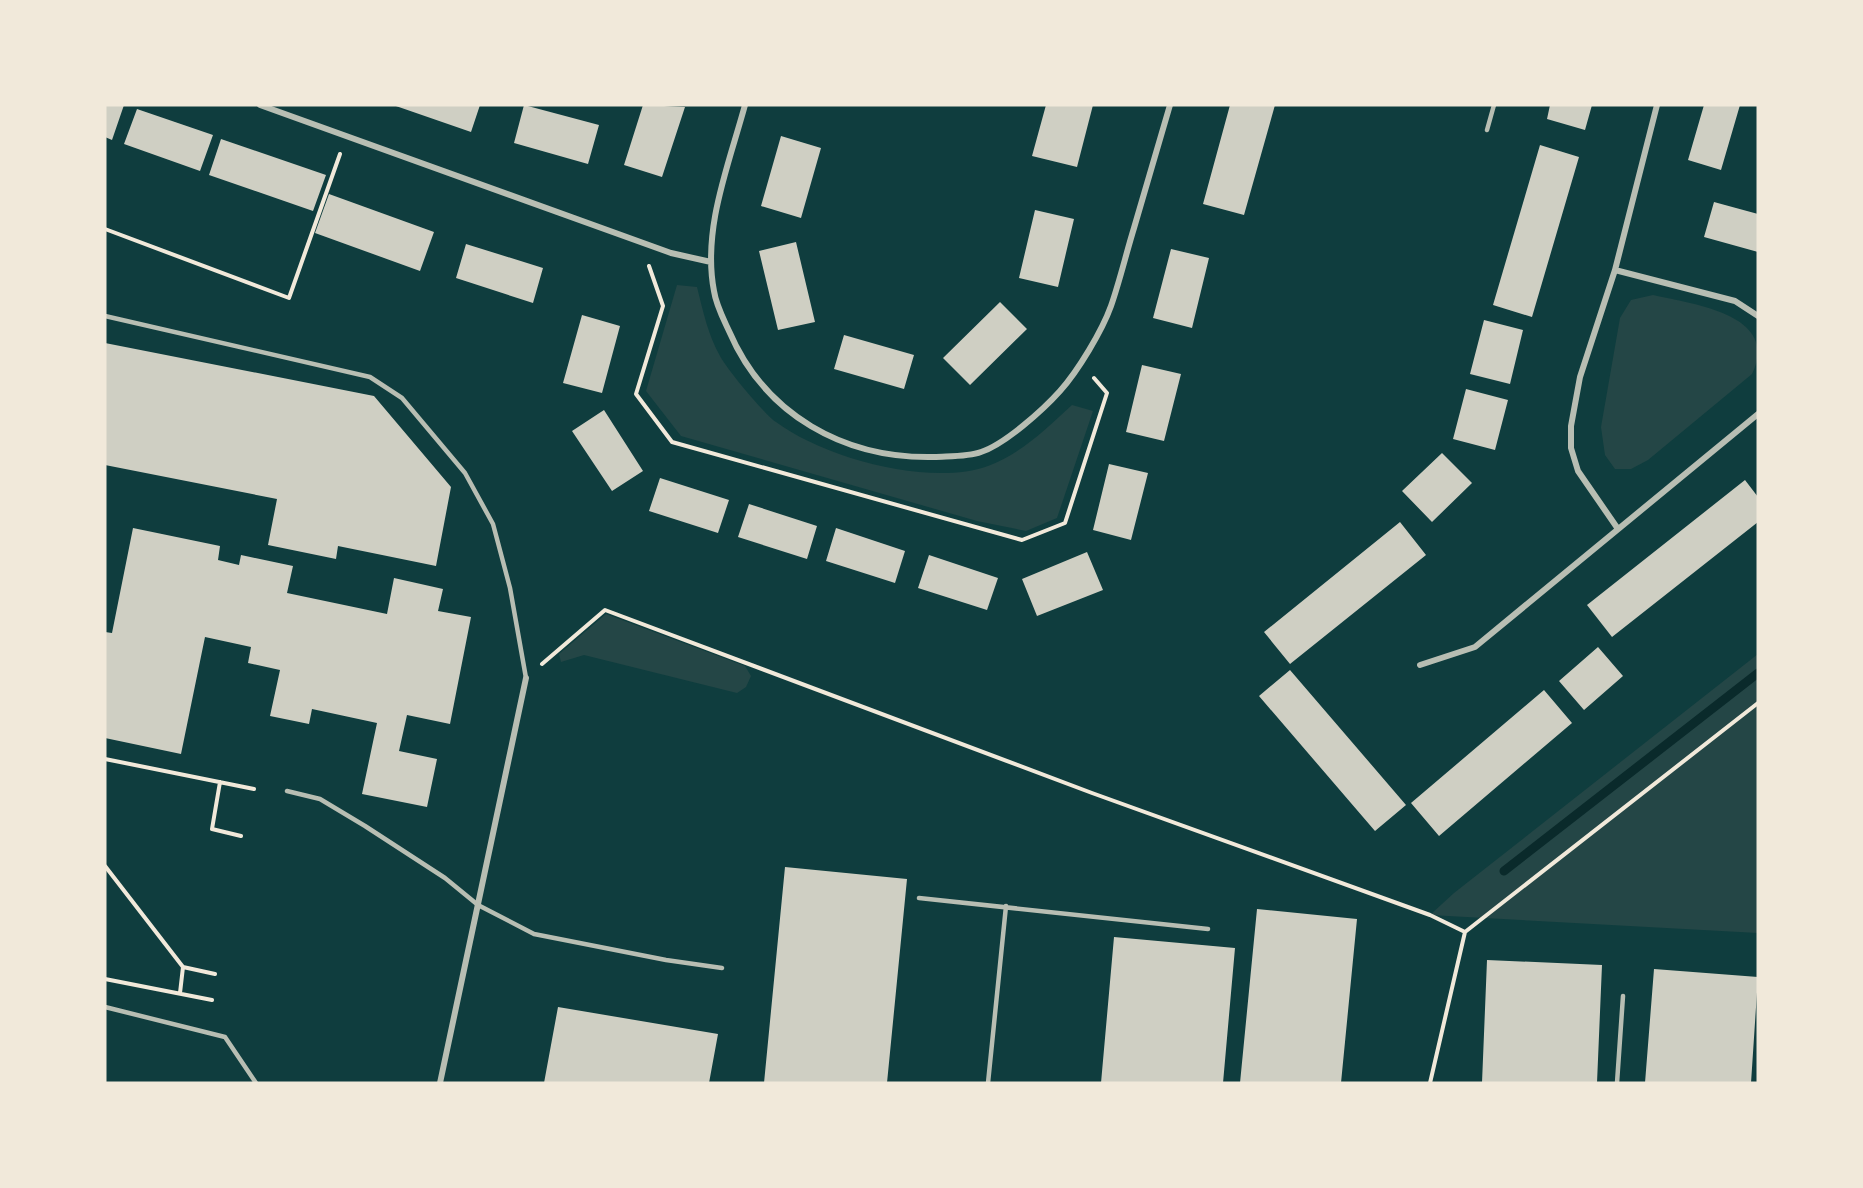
<svg xmlns="http://www.w3.org/2000/svg" width="1863" height="1188" font-family="Overpass,sans-serif">
<style>
.green{fill:#244646}
.lines{fill:none;stroke-linecap:round;stroke-linejoin:round}
.stream{stroke:#0a2a2b;stroke-width:9}
.building{fill:#cfcfc3}
.path{stroke:#f1e9da;stroke-width:4}
.service{stroke:#b8beb3;stroke-width:4.5}
.minor{stroke:#b8beb3;stroke-width:6}
</style>
<rect width="100%" height="100%" fill="#0f3d3e"/>
<path class="green" d="M677,285L697,287C703,311 708,335 720,356C726,368 765,415 776,422C824,458 930,487 988,466C1022,453 1046,429 1072,405L1093,411L1057,518L1026,531L977,521L681,436L646,391Z
M1653,295C1692,304 1781,314 1752,374L1648,460L1631,469H1615L1605,455L1601,427L1620,318L1631,300Z
M606,614L745,666L751,676L746,687L737,693L584,655L561,662L559,654Z
M1758,654V933L1430,915L1454,893Z"/>
<g class="lines">
<path class="stream" d="M1504,871L1758,673"/>
</g>
<path class="building" d="M105,105H124L112,140L105,137Z
M393,105H480L471,132Z
M524,105L599,125L588,164L514,143Z
M643,105L685,107L662,177L624,165Z
M1046,105H1093L1077,167L1032,156Z
M1230,105H1275L1244,215L1203,204Z
M1550,105H1592L1585,130L1547,119Z
M1704,105H1740L1721,170L1688,160Z
M137,109L213,135L200,171L124,144Z
M781,136L821,148L801,218L761,206Z
M221,139L326,175L313,211L209,175Z
M1540,145L1579,157L1532,317L1493,305Z
M329,194L434,232L420,271L315,233Z
M1714,202L1758,214V252L1704,237Z
M1035,210L1074,219L1058,287L1019,278Z
M796,242L815,322L778,330L759,251Z
M466,244L543,268L533,303L456,278Z
M1171,249L1209,258L1192,328L1153,318Z
M1000,302L1027,329L970,385L943,358Z
M582,315L620,326L602,393L563,383Z
M1484,320L1523,330L1510,384L1470,374Z
M844,335L914,355L904,389L834,369Z
M105,343L374,396L451,487L436,566L338,546L336,559L268,545L277,499L105,465Z
M1142,365L1181,374L1164,441L1126,432Z
M1466,389L1508,400L1495,450L1453,439Z
M604,410L643,471L612,491L572,431Z
M1442,453L1472,483L1432,522L1402,491Z
M1109,464L1148,473L1131,540L1093,530Z
M660,478L729,500L718,533L649,511Z
M1745,480L1758,497V522L1612,637L1587,605Z
M749,504L817,526L807,559L738,537Z
M1400,522L1426,555L1290,664L1264,632Z
M133,528L220,546L218,560L239,565L241,555L293,566L287,593L387,614L394,578L443,589L438,611L471,617L450,724L407,715L399,751L437,759L427,807L362,794L377,723L312,709L309,724L270,716L280,670L248,663L251,647L205,637L181,754L105,738V632L112,633Z
M836,528L905,551L895,583L826,561Z
M1087,552L1103,590L1037,616L1022,579Z
M929,555L998,578L987,610L918,588Z
M1598,647L1623,676L1584,710L1559,681Z
M1290,670L1406,805L1375,831L1259,696Z
M1544,690L1572,723L1439,836L1411,803Z
M785,867L907,879L887,1083H764Z
M1257,909L1357,919L1341,1083H1240Z
M1114,937L1235,948L1223,1083H1101Z
M1487,960L1602,965L1597,1083H1482Z
M1654,969L1758,977L1751,1083H1645Z
M558,1007L718,1034L709,1083H544Z"/>
<g class="lines">
<path class="path" d="M105,229L289,298L340,154
M649,266L663,306L636,394L672,442L1022,540L1065,523L1107,393L1094,378
M542,664L605,610L1092,793L1430,915L1465,932
M105,759L254,789
M220,782L212,829L241,836
M105,866L183,967L215,974
M105,979L212,1000
M180,993L183,967
M1430,1083L1465,932L1758,703"/>
<path class="service" d="M1487,130L1494,105
M105,316L370,377L402,398L465,473L493,524L510,588L526,678
M287,791L320,799L365,826L445,878L478,905L534,934L666,960L722,968
M919,898L1208,929
M105,1007L225,1037L256,1083
M988,1083L1006,906
M1617,1083L1623,996"/>
<path class="minor" d="M260,105L671,253L711,262
M745,105C729,164 702,229 714,291C716,305 723,318 729,331C765,415 844,459 934,457C948,456 968,457 981,452C1005,444 1043,410 1060,391C1078,371 1102,331 1111,306C1120,280 1126,254 1134,228C1146,187 1158,146 1170,105
M1615,270L1735,301L1758,316
M1618,529L1578,471L1571,448V426L1580,377L1615,270L1657,105
M1420,665L1475,647L1758,414
M440,1083L526,678"/>
</g>
<rect width="1863" height="1188" fill="none" stroke="#f1e9da" stroke-width="213"/>
</svg>
